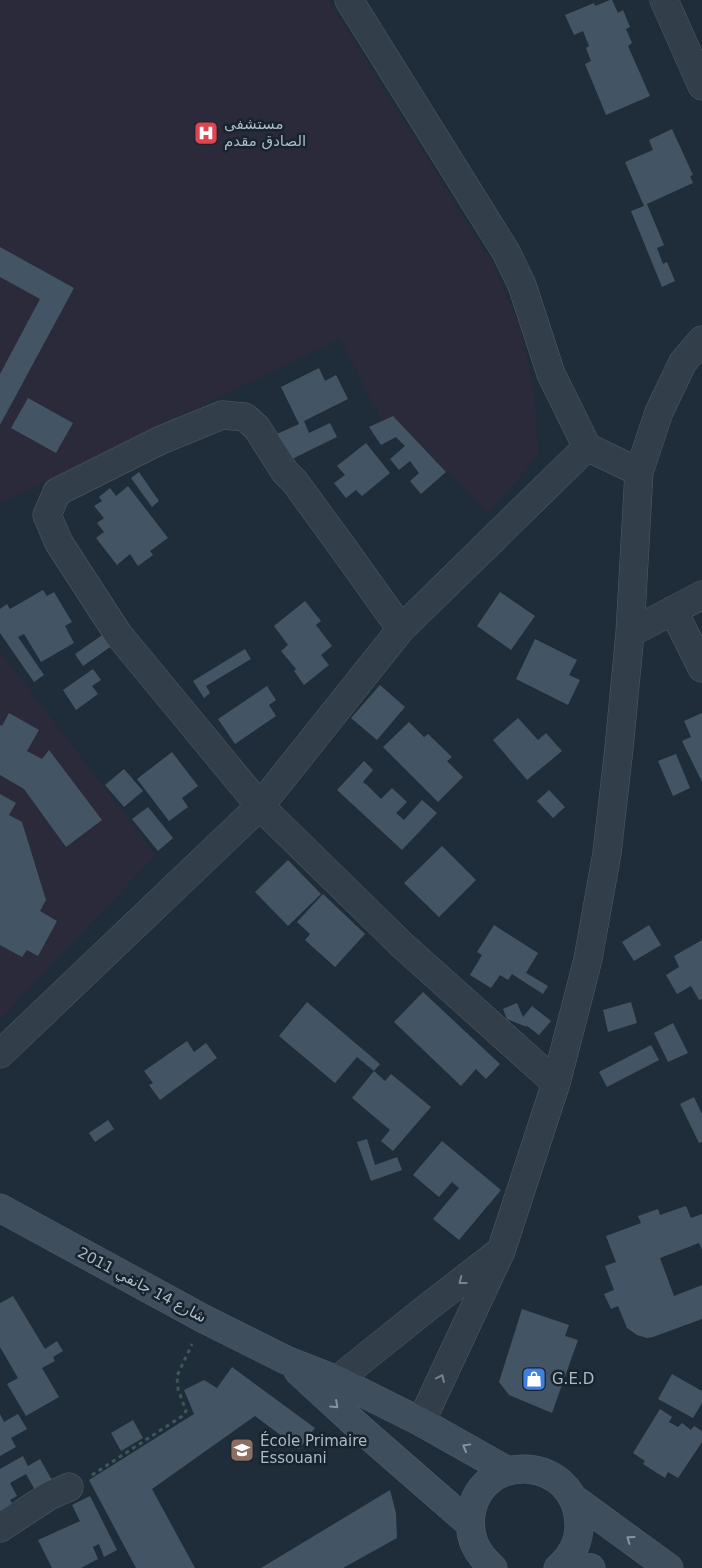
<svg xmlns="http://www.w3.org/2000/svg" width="702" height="1568" font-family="'DejaVu Sans','Noto Sans Arabic',sans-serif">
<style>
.medical{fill:#2a2a3a}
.building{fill:#435564}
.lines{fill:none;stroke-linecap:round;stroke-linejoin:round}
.street-casing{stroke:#4f5c68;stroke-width:29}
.secondary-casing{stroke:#4f5c68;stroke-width:29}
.path{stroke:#3d5757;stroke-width:3;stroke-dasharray:4 4;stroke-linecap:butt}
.street{stroke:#323f4a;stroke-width:28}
.secondary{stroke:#3f4e5d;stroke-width:28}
.oneway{stroke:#75828f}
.oneway2{stroke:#8694a2}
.labels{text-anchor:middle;stroke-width:5;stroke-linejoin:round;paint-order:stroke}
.poi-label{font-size:15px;fill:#acb9c7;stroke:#17242e;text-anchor:start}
.street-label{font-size:15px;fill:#acb9c7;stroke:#17242e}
</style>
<rect width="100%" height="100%" fill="#1e2d39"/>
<path class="medical" d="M0,0H329L494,265L521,329L535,396L538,456L488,515L393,416L382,421L340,339L0,504Z
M0,651L156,855L0,1020Z"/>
<path class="building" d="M610,0H612L618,13L623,10L630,27L626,29L632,43L628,46L650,96L606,115L585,64L591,61L586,48L589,46L583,31L574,35L565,15L594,3L595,6Z
M672,129L693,175L690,176L693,183L647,204L664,245L657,248L663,264L667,262L675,281L662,287L631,211L644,206L625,162L653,150L649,140Z
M0,247L74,288L0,425V374L40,299L0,277Z
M319,368L325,381L336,375L348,399L304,421L309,433L330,423L337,437L290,460L277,434L299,424L281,387Z
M28,398L73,423L56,453L11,428Z
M393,416L446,472L421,494L410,481L419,473L410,461L399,470L390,459L405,446L396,437L381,445L369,427Z
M366,443L390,473L362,496L356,490L346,498L334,483L345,475L337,466Z
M139,472L159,501L152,507L131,478Z
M128,486L168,538L150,551L153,555L138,566L130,554L117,565L96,538L104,532L97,523L104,518L94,506L102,501L99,497L110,488L116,496Z
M43,590L47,596L54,592L72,622L65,626L74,643L41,662L24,634L18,637L44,675L34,682L0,633V609L7,604L10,609Z
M500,592L535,616L511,650L477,626Z
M305,601L321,621L316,625L332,646L321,655L329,665L304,685L294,671L296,669L281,651L288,645L274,626Z
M108,631L116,643L83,666L75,654Z
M535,639L577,660L569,675L580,680L568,705L516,679Z
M245,649L251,659L206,686L210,693L204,698L193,681Z
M93,669L101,680L92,686L98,694L76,710L63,690Z
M380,685L405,707L377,740L351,718Z
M267,686L276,700L269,705L276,716L235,744L218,719Z
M9,713L39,730L27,751L42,759L49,750L102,820L66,847L24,789L0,775V725L2,726Z
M702,713V782L682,741L691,737L684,721Z
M518,718L538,740L546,733L562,751L527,780L493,740Z
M409,722L424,737L428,734L452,757L447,761L463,777L438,802L383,747Z
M172,752L198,786L182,798L188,807L169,821L137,779Z
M676,754L690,788L673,796L658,761Z
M364,761L373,770L363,782L367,785L381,799L392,788L407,802L396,813L404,820L422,800L437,813L402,850L337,790Z
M124,769L143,791L124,807L105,785Z
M549,790L565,807L553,818L537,801Z
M0,794L16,803L9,815L22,822L46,900L40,911L57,921L38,956L27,950L22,957L0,945Z
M148,807L173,838L158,851L132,819Z
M442,846L476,880L439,917L404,883Z
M288,860L321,894L288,926L255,892Z
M323,894L365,934L335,967L305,940L310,934L297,922Z
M494,925L538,953L526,973L548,986L543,994L512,974L508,980L500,975L491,988L470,975L482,955L477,952Z
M649,925L661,945L634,961L622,942Z
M702,940V999L699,1000L691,986L677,994L666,975L679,967L674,956Z
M423,992L500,1064L486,1079L476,1069L461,1086L394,1022Z
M307,1002L380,1064L374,1071L357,1057L335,1083L279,1036Z
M631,1002L637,1023L608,1032L603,1010Z
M517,1003L523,1017L532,1006L551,1021L539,1035L526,1025L527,1027L507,1019L503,1009Z
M673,1023L688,1053L668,1062L654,1033Z
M187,1041L194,1052L206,1043L217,1058L160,1100L149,1085L153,1083L144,1071Z
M651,1045L659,1060L607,1087L599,1072Z
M374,1071L385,1081L391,1074L431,1107L393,1151L381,1141L390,1130L352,1098Z
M694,1097L702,1114V1142L699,1143L680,1104Z
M108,1120L114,1129L95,1142L89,1133Z
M367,1139L375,1165L397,1157L402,1170L371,1181L357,1142Z
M442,1141L501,1190L459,1240L433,1219L459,1188L452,1182L439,1197L413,1175Z
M686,1206L691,1218L702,1214V1250L699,1243L660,1258L674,1296L702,1285V1319L653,1337L647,1338L637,1335L627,1328L618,1306L611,1309L604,1294L614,1290L605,1266L616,1262L606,1236L641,1223L638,1216L658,1209L660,1215Z
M13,1296L45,1349L57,1341L63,1351L53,1357L55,1361L42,1368L59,1397L26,1416L7,1384L18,1378L0,1347V1303Z
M522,1309L569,1325L565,1336L578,1340L552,1413L509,1395L499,1382Z
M232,1367L315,1428L299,1449L255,1416L152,1489L195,1568H136L89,1480L194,1414L184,1390L204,1380L217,1388Z
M672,1374L702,1391V1403L693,1418L658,1399Z
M660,1409L672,1417L669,1422L678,1427L682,1423L691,1430L694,1426L702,1431V1442L678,1478L668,1472L665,1478L643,1464L645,1461L633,1453Z
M0,1414L4,1422L18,1414L27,1429L11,1438L16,1447L0,1456Z
M133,1420L143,1438L121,1451L111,1433Z
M23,1456L28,1466L40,1459L57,1489L40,1499L26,1474L10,1483L17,1496L10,1500L16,1509L0,1518V1469Z
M390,1490L396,1513L397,1538L343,1568H261Z
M90,1496L117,1550L104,1557L99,1544L93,1547L98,1559L81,1568H52L38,1540L80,1521L72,1505Z"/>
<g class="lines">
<g class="street-casing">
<path id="street" d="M349,0L506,252L522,285L551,374L587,447L639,472
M664,0L702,86
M673,610L702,668
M401,629L341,545L295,482L285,472L257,428L245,417L222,415L161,440L57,492L47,515L59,543L118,634L260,806L402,945L556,1083
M630,633L702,595
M0,1054L260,806L401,629L587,447
M337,1380L428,1307L498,1253
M421,1422L501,1251L556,1083L577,1002L588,959L607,853L619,748L630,633L639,472L659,412L683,362L702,340
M0,1528L49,1496L69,1487"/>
</g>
<g class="secondary-casing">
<path id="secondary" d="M0,1208L204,1319L286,1360L337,1380L421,1422L508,1471
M298,1371L361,1429L470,1524
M573,1498L669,1568
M565,1562L591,1568
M493,1568C476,1553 468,1537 471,1514C481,1449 578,1456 579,1525C579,1542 571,1557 558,1568"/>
</g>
<path class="path" d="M92,1475L184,1415L186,1411L178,1389L177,1376L192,1344"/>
<use href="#street" class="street"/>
<use href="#secondary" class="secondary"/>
</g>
<defs><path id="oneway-chevron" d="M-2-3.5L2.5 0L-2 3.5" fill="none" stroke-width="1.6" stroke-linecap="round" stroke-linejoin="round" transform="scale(1.25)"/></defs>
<g class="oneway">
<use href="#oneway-chevron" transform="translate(462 1281) rotate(143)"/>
<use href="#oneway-chevron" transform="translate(441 1378) rotate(-65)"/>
</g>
<g class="oneway2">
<use href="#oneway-chevron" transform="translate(335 1405) rotate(43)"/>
<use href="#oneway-chevron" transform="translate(466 1447) rotate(-151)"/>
<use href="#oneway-chevron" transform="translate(630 1539) rotate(-144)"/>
</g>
<defs>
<g id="hospital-square" transform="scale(1.25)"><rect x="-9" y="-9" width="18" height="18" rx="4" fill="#e0444e" stroke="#17242e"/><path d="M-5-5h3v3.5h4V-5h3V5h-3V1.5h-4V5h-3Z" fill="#fff"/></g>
<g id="shop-square" transform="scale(1.25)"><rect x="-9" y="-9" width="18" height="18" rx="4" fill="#3f7fe0" stroke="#17242e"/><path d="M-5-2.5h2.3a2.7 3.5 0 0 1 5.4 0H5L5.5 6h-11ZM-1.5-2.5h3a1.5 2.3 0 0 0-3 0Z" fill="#fff"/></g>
<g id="school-square" transform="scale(1.25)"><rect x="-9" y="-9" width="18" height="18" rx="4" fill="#8d6e63" stroke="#17242e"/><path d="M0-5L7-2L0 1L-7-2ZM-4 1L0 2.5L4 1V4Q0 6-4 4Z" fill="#fff"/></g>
</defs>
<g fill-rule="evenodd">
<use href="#hospital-square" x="206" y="133"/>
<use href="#shop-square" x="534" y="1379"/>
<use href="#school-square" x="242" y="1450"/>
</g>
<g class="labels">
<g class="poi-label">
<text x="224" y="129">مستشفى<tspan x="224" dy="17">الصادق مقدم</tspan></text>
<text x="552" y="1384">G.E.D</text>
<text x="260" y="1446">École Primaire<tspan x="260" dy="17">Essouani</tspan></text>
</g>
<g class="street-label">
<text transform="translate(142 1285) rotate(28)" y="5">شارع 14 جانفي 2011</text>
</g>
</g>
</svg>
